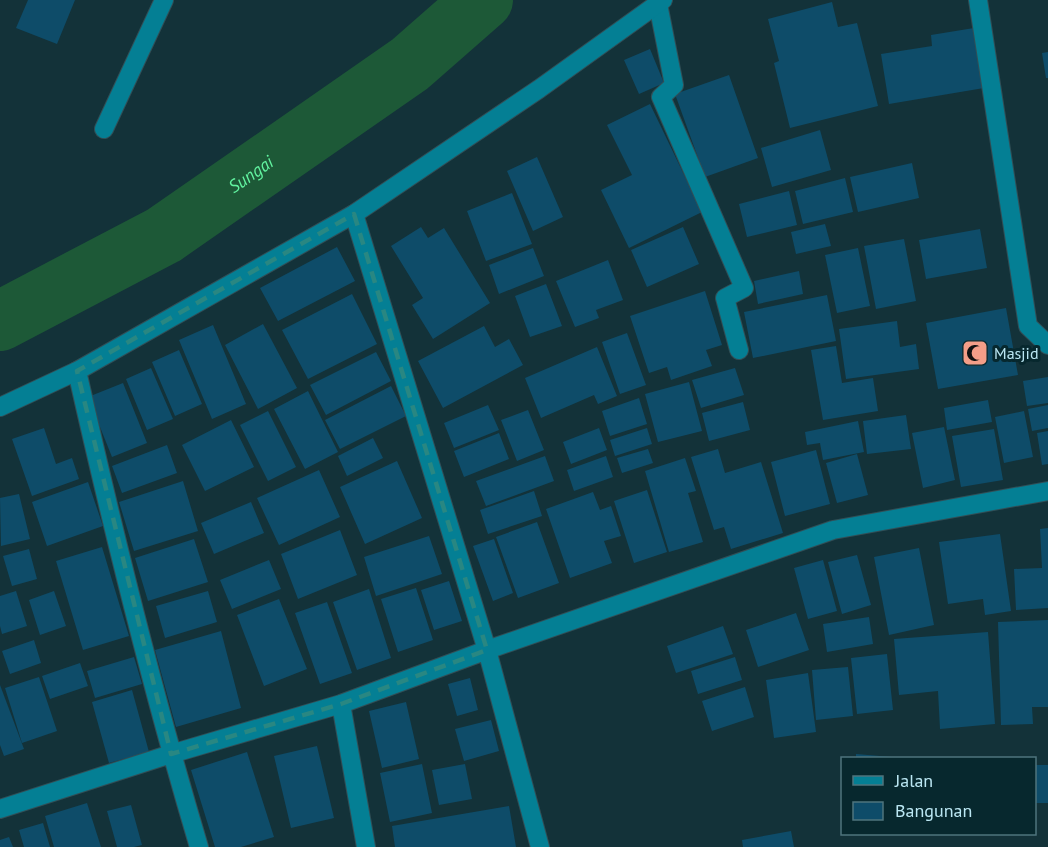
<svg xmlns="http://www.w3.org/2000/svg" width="1048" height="847" font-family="'PT Sans',sans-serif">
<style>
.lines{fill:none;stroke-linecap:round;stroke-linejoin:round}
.river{stroke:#1d5937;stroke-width:60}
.building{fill:#0e4c69}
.minor-casing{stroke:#314f57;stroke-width:20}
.tertiary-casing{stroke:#314f57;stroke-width:20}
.minor{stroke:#047f94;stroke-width:18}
.tertiary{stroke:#047f94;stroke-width:18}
.marked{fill:none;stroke:#298782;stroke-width:4.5;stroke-dasharray:12 8;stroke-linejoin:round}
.labels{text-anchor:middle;stroke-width:6;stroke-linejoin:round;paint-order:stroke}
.poi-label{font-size:16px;fill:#bbe7f3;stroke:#07282e;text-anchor:start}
.water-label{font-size:18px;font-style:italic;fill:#62f3a0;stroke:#07282e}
</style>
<rect width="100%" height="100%" fill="#133239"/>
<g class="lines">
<path class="river" id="s1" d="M0,321L164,235L410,64L483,0"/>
</g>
<path class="building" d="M28,0H75L57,44L16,28Z
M832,2L838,27L857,23L878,106L790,128L774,63L779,61L768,19Z
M974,28L984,88L889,104L881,54L932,46L931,35Z
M650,49L664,83L639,94L624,60Z
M1048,52V78H1046L1042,53Z
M729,75L758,158L705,177L675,94Z
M650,104L702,212L629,248L601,190L632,175L607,125Z
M820,130L831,170L772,187L761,148Z
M537,157L563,217L533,231L507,171Z
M912,163L919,198L858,212L850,177Z
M845,178L853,212L803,224L795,191Z
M789,191L797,225L747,237L739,204Z
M512,193L532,244L486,261L467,211Z
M825,224L831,246L796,254L791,232Z
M421,227L428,238L444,228L490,303L433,339L412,305L423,298L391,246Z
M683,227L699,264L647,287L631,250Z
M980,229L987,268L926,279L919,240Z
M904,239L916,301L876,309L864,246Z
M337,247L355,281L278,321L260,288Z
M533,248L544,276L499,294L489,265Z
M858,248L870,306L837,313L825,255Z
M608,260L623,300L596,310L599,318L575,327L556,281Z
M799,271L803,294L758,304L754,281Z
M546,284L562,326L530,337L515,296Z
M705,291L722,345L706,350L712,366L671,380L667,367L649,373L630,316Z
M352,294L377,344L308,379L282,330Z
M827,295L836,341L753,358L744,312Z
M1006,308L1018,375L938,389L926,323Z
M897,321L900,347L916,344L919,369L846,379L839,329Z
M263,324L297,388L258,409L225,345Z
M213,325L246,404L212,419L179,340Z
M484,326L495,347L509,339L523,365L443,408L418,361Z
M627,333L646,385L620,394L602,342Z
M836,346L842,383L873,378L878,411L823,420L811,350Z
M597,347L617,396L598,404L594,395L541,418L525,378Z
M179,350L202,404L175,416L152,362Z
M376,352L391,381L326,415L310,385Z
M151,368L173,419L147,430L126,379Z
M735,368L744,395L701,408L692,380Z
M1048,377V403L1027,406L1023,381Z
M689,382L702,431L658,442L645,394Z
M123,383L147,443L112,457L88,397Z
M391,386L406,416L340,449L325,420Z
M308,391L338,452L305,469L274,409Z
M639,398L647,424L610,436L602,411Z
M988,400L992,422L947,430L944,408Z
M743,402L750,430L709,441L702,413Z
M488,405L499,430L454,448L444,423Z
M1048,405V428L1032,431L1028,409Z
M528,410L544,450L517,461L501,420Z
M268,411L296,467L268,481L240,425Z
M1024,411L1033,457L1004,463L995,417Z
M906,415L911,449L867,454L863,421Z
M231,420L254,467L205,491L182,445Z
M858,421L864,452L823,460L820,443L807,445L805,432Z
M944,427L955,480L923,488L912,433Z
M44,428L56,464L72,458L79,479L32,496L12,439Z
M599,428L607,450L571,464L563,442Z
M647,428L652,444L615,456L610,440Z
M994,429L1003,480L961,487L952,436Z
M1048,431V464L1042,465L1037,433Z
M499,433L509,459L464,477L454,451Z
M373,438L383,458L347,476L338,456Z
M167,445L177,473L122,493L112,466Z
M648,449L653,463L622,473L617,458Z
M718,449L725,473L761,462L783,533L731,549L724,527L714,530L691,457Z
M816,450L830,504L785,516L771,462Z
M857,454L868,495L837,503L826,463Z
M545,456L554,481L486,506L476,481Z
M606,456L613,477L574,491L567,470Z
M685,458L696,491L688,493L703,542L669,552L645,471Z
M397,461L422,518L365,544L340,487Z
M319,470L340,517L279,545L257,498Z
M183,481L198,531L134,551L119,502Z
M88,482L103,526L47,546L32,502Z
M647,490L667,552L634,563L614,501Z
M534,491L542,516L488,534L480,510Z
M593,492L600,510L611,506L621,536L604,541L612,563L570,578L546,509Z
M19,494L30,539L1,546L0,498Z
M251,502L264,533L214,554L201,523Z
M537,522L559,583L518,598L496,537Z
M1048,528V608L1016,610L1014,569L1042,568L1040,529Z
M340,530L357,575L298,599L281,554Z
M1000,534L1011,611L985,615L983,599L948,604L939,542Z
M429,536L442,574L376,596L364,557Z
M194,539L208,582L148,601L135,558Z
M494,539L513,593L493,601L473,546Z
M102,547L129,636L83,650L56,561Z
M919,548L934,625L889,635L874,557Z
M29,549L37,579L12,586L3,556Z
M857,555L871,605L842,614L828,562Z
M269,560L281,589L232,609L220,580Z
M823,560L837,611L808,619L794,568Z
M449,581L462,621L434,630L421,590Z
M416,588L433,640L398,652L381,599Z
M369,589L391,658L357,670L333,602Z
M16,591L27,626L2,634L0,626V596Z
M54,591L66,626L40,635L29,600Z
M208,591L217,622L165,638L156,606Z
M279,599L307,669L264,686L237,615Z
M327,602L352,673L320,684L295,613Z
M796,613L809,650L758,667L746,630Z
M869,617L873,644L827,652L823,624Z
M1048,620V707H1032L1033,724L1001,725L998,622Z
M723,626L733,654L676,673L667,646Z
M221,631L241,708L176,727L155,650Z
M988,632L995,724L940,729L938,691L899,695L894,639Z
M34,640L41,663L10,674L2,651Z
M887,654L893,710L857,714L851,658Z
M134,657L142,684L95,698L87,671Z
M735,657L742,680L698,694L691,671Z
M80,663L88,686L50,699L42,676Z
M848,667L853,716L816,720L812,670Z
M808,673L816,732L774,738L766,680Z
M39,677L57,731L22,743L5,688Z
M470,678L478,710L457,716L448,684Z
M0,685L24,749L4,756L0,745Z
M745,687L754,717L712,731L702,701Z
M132,690L149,752L109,763L92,702Z
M406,702L419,759L382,768L369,711Z
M491,720L499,751L464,761L455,729Z
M317,746L334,818L291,828L274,756Z
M247,752L274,837L241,847H215L191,770Z
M856,754L892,757V758H856Z
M422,764L432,813L390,822L380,773Z
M465,764L472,799L439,805L432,770Z
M1034,765H1048V803H1035Z
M87,803L101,847H54L45,816Z
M131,805L142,845L134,847H117L107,811Z
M509,806L516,847H395L392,826Z
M43,823L50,847H24L19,830Z
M791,831L794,847H743L742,840Z
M9,837L13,847H0V840Z"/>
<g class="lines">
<g class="minor-casing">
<path id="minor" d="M978,0L1028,326L1048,345
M658,4L674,85L661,97L744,288L725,298L739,350
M104,129L164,0
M77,371C113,531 152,690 199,847
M341,704L366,847
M0,809L171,754L341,704L487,650L354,214
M540,847L487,650L833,530L1048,491"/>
</g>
<g class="tertiary-casing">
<path id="tertiary" d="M0,407L77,371L354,214L539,89L663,0"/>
</g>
<use href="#minor" class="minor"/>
<use href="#tertiary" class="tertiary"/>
</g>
<path class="marked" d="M354,214L487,650L341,704L171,754L77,371Z"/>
<defs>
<g id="mosque-square" transform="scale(1.35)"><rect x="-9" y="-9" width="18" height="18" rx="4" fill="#f49e88" stroke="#07282e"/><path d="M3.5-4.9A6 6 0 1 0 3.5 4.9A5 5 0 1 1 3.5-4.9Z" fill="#111"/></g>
</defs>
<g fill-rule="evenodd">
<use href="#mosque-square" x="975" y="353"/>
</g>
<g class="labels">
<g class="poi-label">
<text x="994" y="359">Masjid</text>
</g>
<g class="water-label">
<text dy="6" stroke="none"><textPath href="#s1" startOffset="291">Sungai</textPath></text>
</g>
</g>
<rect x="841" y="757" width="195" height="78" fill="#07282e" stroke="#4f747d" stroke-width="1.5"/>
<rect x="853" y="776" width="30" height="9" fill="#047f94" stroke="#4f747d" stroke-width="1.5"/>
<text x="895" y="787" font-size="18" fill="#bbe7f3">Jalan</text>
<rect x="853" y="802" width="30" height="18" fill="#0e4c69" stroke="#4f747d" stroke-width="1.5"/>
<text x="895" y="817" font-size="18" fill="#bbe7f3">Bangunan</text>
</svg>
